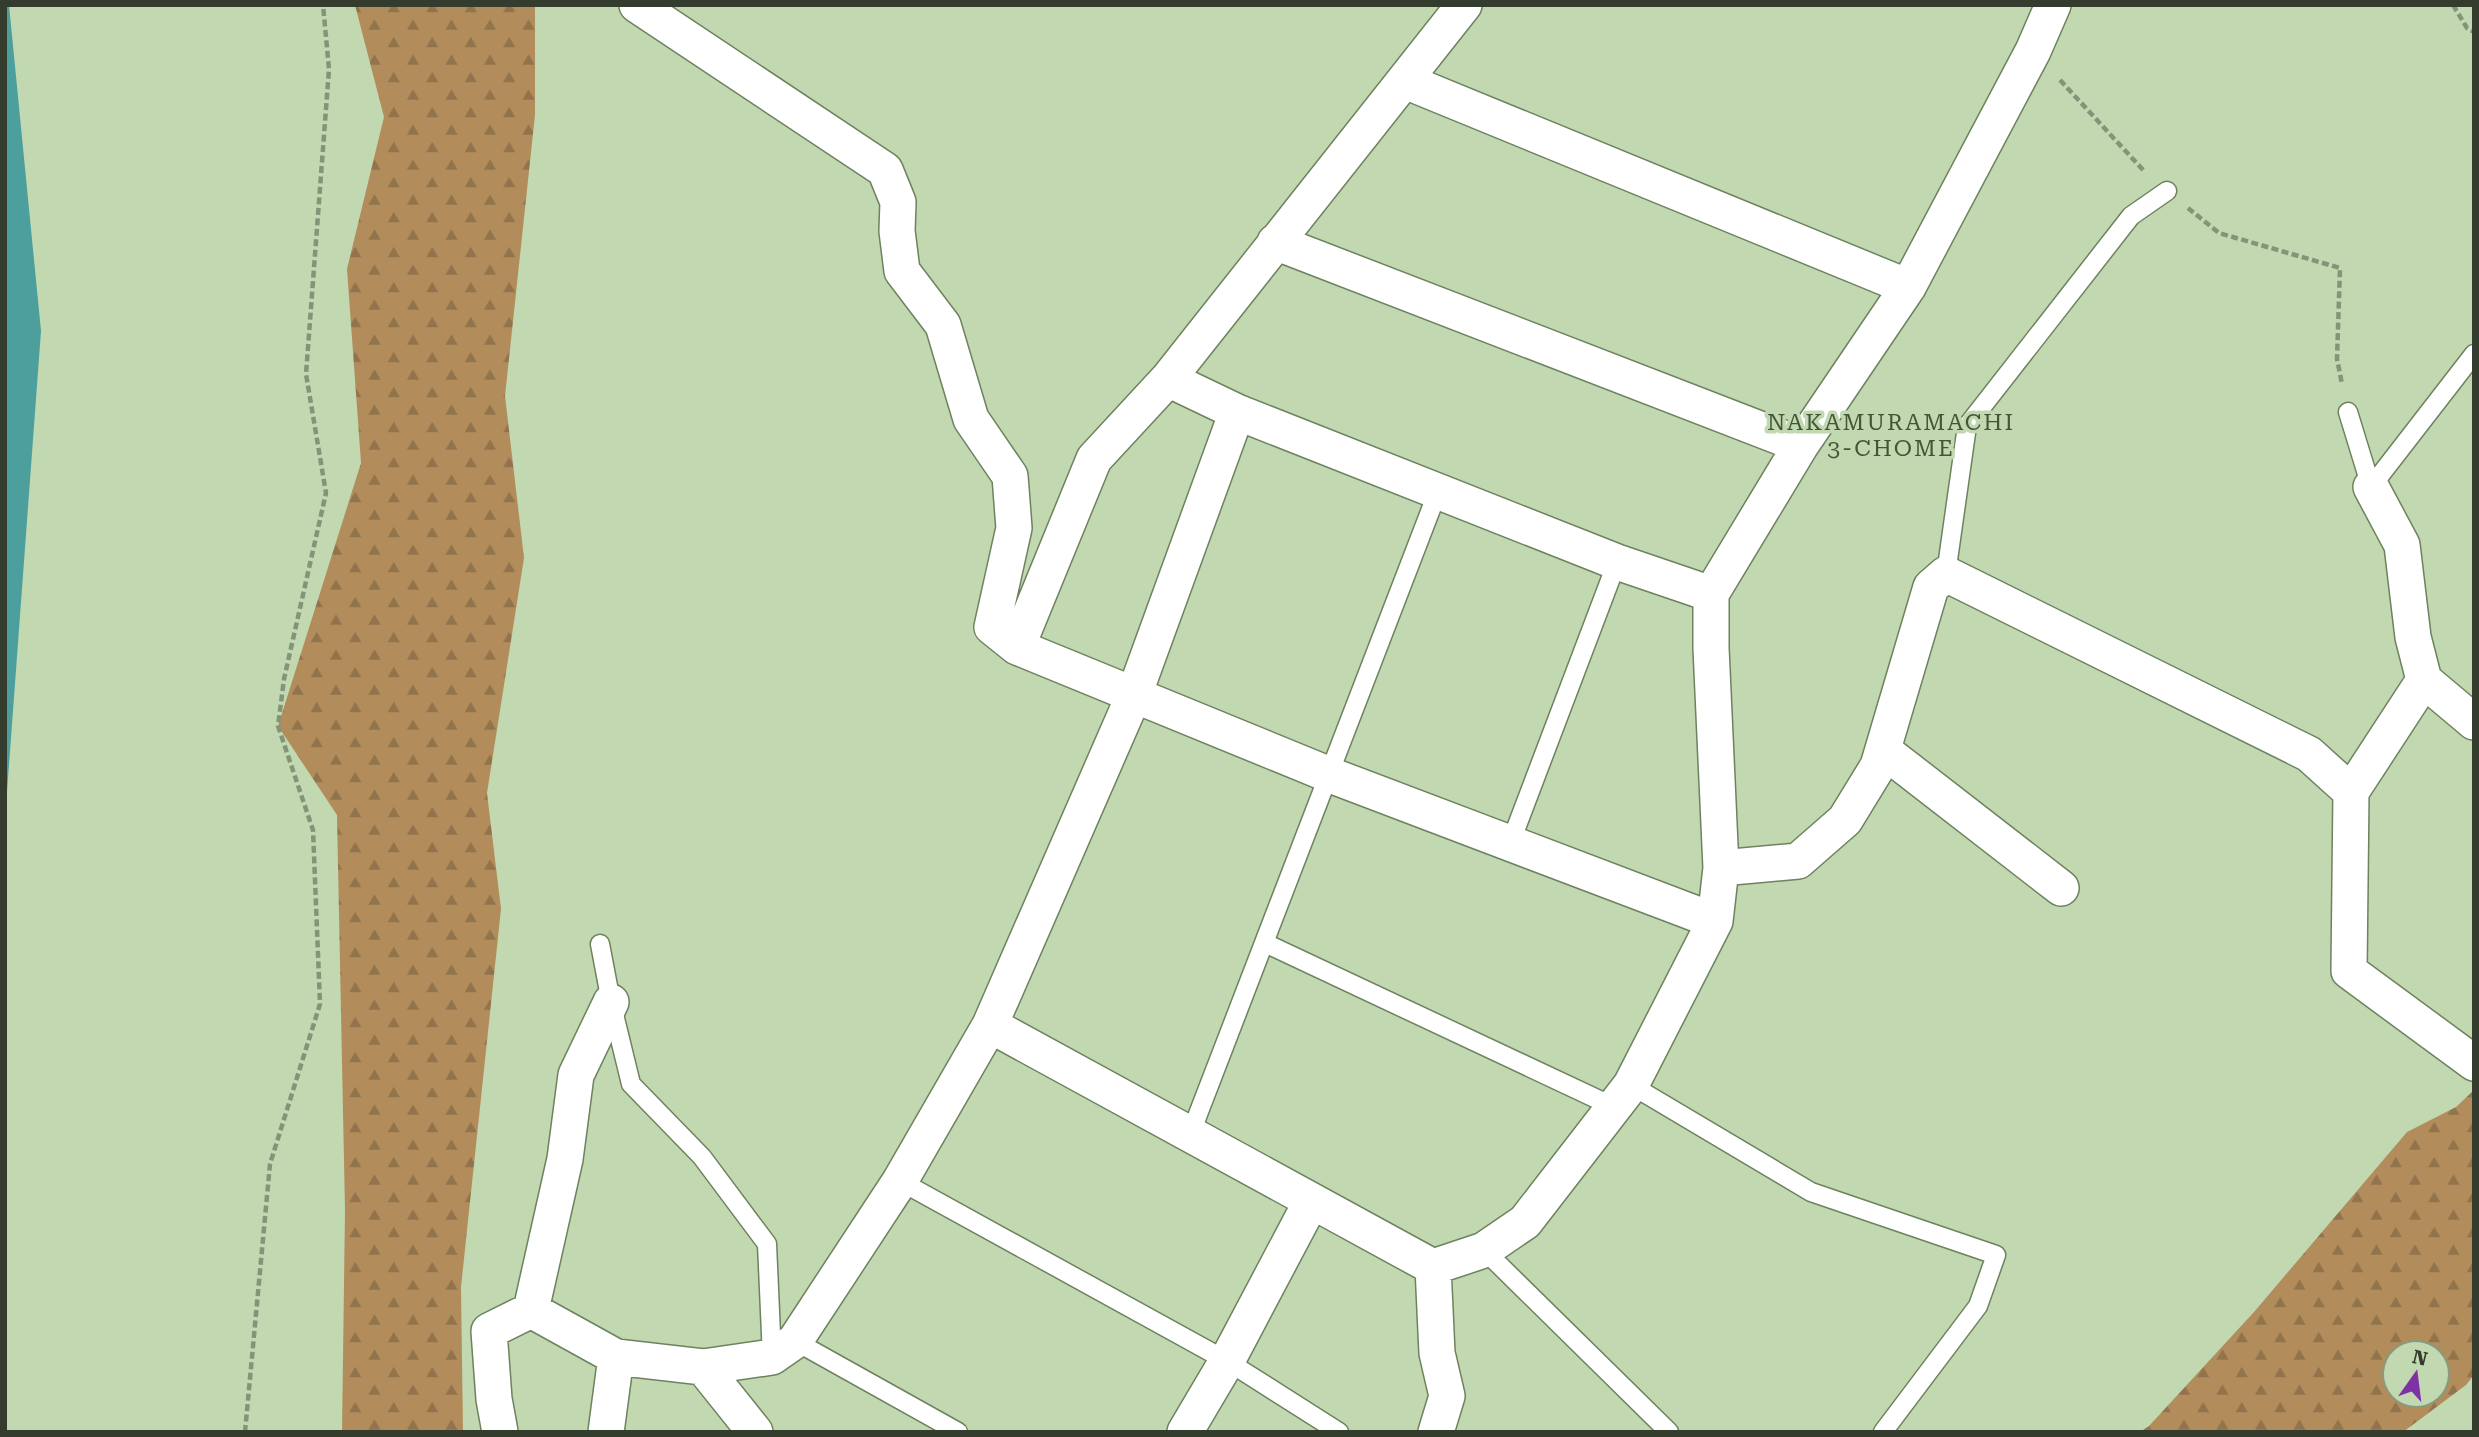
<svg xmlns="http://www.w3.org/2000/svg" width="2479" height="1437" font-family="'Roboto Serif',serif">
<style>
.forest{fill:url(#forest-firs);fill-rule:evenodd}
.water{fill:#4c9f9d}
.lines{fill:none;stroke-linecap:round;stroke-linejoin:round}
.service-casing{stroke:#6d825e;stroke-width:21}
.minor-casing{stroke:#6d825e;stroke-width:38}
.path{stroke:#839478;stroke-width:4.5;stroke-dasharray:7 3.5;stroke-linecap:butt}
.service{stroke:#fff;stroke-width:18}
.minor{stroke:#fff;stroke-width:35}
.labels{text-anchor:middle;stroke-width:7;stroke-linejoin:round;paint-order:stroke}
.neighbourhood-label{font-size:23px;letter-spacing:2px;fill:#435635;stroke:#c1d8b1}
</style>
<defs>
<pattern id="forest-firs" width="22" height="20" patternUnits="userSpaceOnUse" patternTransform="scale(1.75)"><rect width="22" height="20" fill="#b38c5b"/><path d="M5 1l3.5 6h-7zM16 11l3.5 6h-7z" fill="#92744c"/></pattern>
</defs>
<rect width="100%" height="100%" fill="#c1d8b1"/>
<path class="forest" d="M355,5H535V115L505,396L524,558L487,793L501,909L461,1287L463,1432H342L345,1210L337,815L278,726L361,463L347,269L384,117Z
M2474,1090V1375L2466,1385L2403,1432H2140L2149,1426L2254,1312L2407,1132L2456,1107ZM2395,1353H2437V1395H2395Z"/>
<path class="water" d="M5,5H9L41,331L5,819Z"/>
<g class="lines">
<g class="service-casing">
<path id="service" d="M2348,412L2371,487L2474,354
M1946,574L1967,426L2131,216L2167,191
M1510,844L1617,562
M1265,943L1614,1107
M600,944L611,1002L631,1084L702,1157L767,1244L772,1357
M1631,1085L1811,1192L1996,1255L1978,1306L1883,1432
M1190,1135L1438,491
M900,1181L1227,1361L1339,1432
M1484,1250L1669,1432
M795,1341L958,1432"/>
</g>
<g class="minor-casing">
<path id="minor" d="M637,5L885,170L898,202L897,231L902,271L943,325L971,419L1010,476L1014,528L992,627L1017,647
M1464,5L1168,379L1094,459L1017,647L1330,775L1715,921
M1405,81L1908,287
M1275,242L1801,445
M1168,379L1237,412L1617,562L1711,594
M2424,680L2474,722
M1883,750L2061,888
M2351,792L2349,971L2474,1063
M1721,868L1798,861L1845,820L1878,766L1931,587L1946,574L2309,754L2351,792L2424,680L2413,637L2402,545L2371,487
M990,1025L1433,1267L1484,1250L1525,1222L1631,1085L1715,921L1721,868L1711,648V594L1801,445L1908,287L2033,51L2053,5
M1433,1267L1437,1353L1447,1396L1436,1432
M531,1310L565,1159L576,1075L611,1002
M703,1367L755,1432
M500,1432L494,1399L489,1331L531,1310L616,1357L703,1367L772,1357L795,1341L900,1181L990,1025L1134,695L1237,412
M606,1432L616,1357
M1185,1432L1227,1361L1311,1202"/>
</g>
<path class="path" d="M2453,5L2467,28L2474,32
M2060,80L2144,171
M2188,208L2219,233L2340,268L2337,359L2342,384
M245,1432L270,1164L320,1004L313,830L278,726L284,679L326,493L306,374L329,69L323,5"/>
<use href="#service" class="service"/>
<use href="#minor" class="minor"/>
</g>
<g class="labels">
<g class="neighbourhood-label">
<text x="1891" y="430">NAKAMURAMACHI<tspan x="1891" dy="26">3-CHOME</tspan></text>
</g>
</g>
<rect width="2479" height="1437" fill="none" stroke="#333c2d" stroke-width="14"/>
<g transform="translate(2416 1374) rotate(14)"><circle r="33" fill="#c1d8b1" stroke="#889a7c" stroke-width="2"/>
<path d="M0-5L12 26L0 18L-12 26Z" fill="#7f32a3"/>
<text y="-10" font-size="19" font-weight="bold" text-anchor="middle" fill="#333c2d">N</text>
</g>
</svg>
